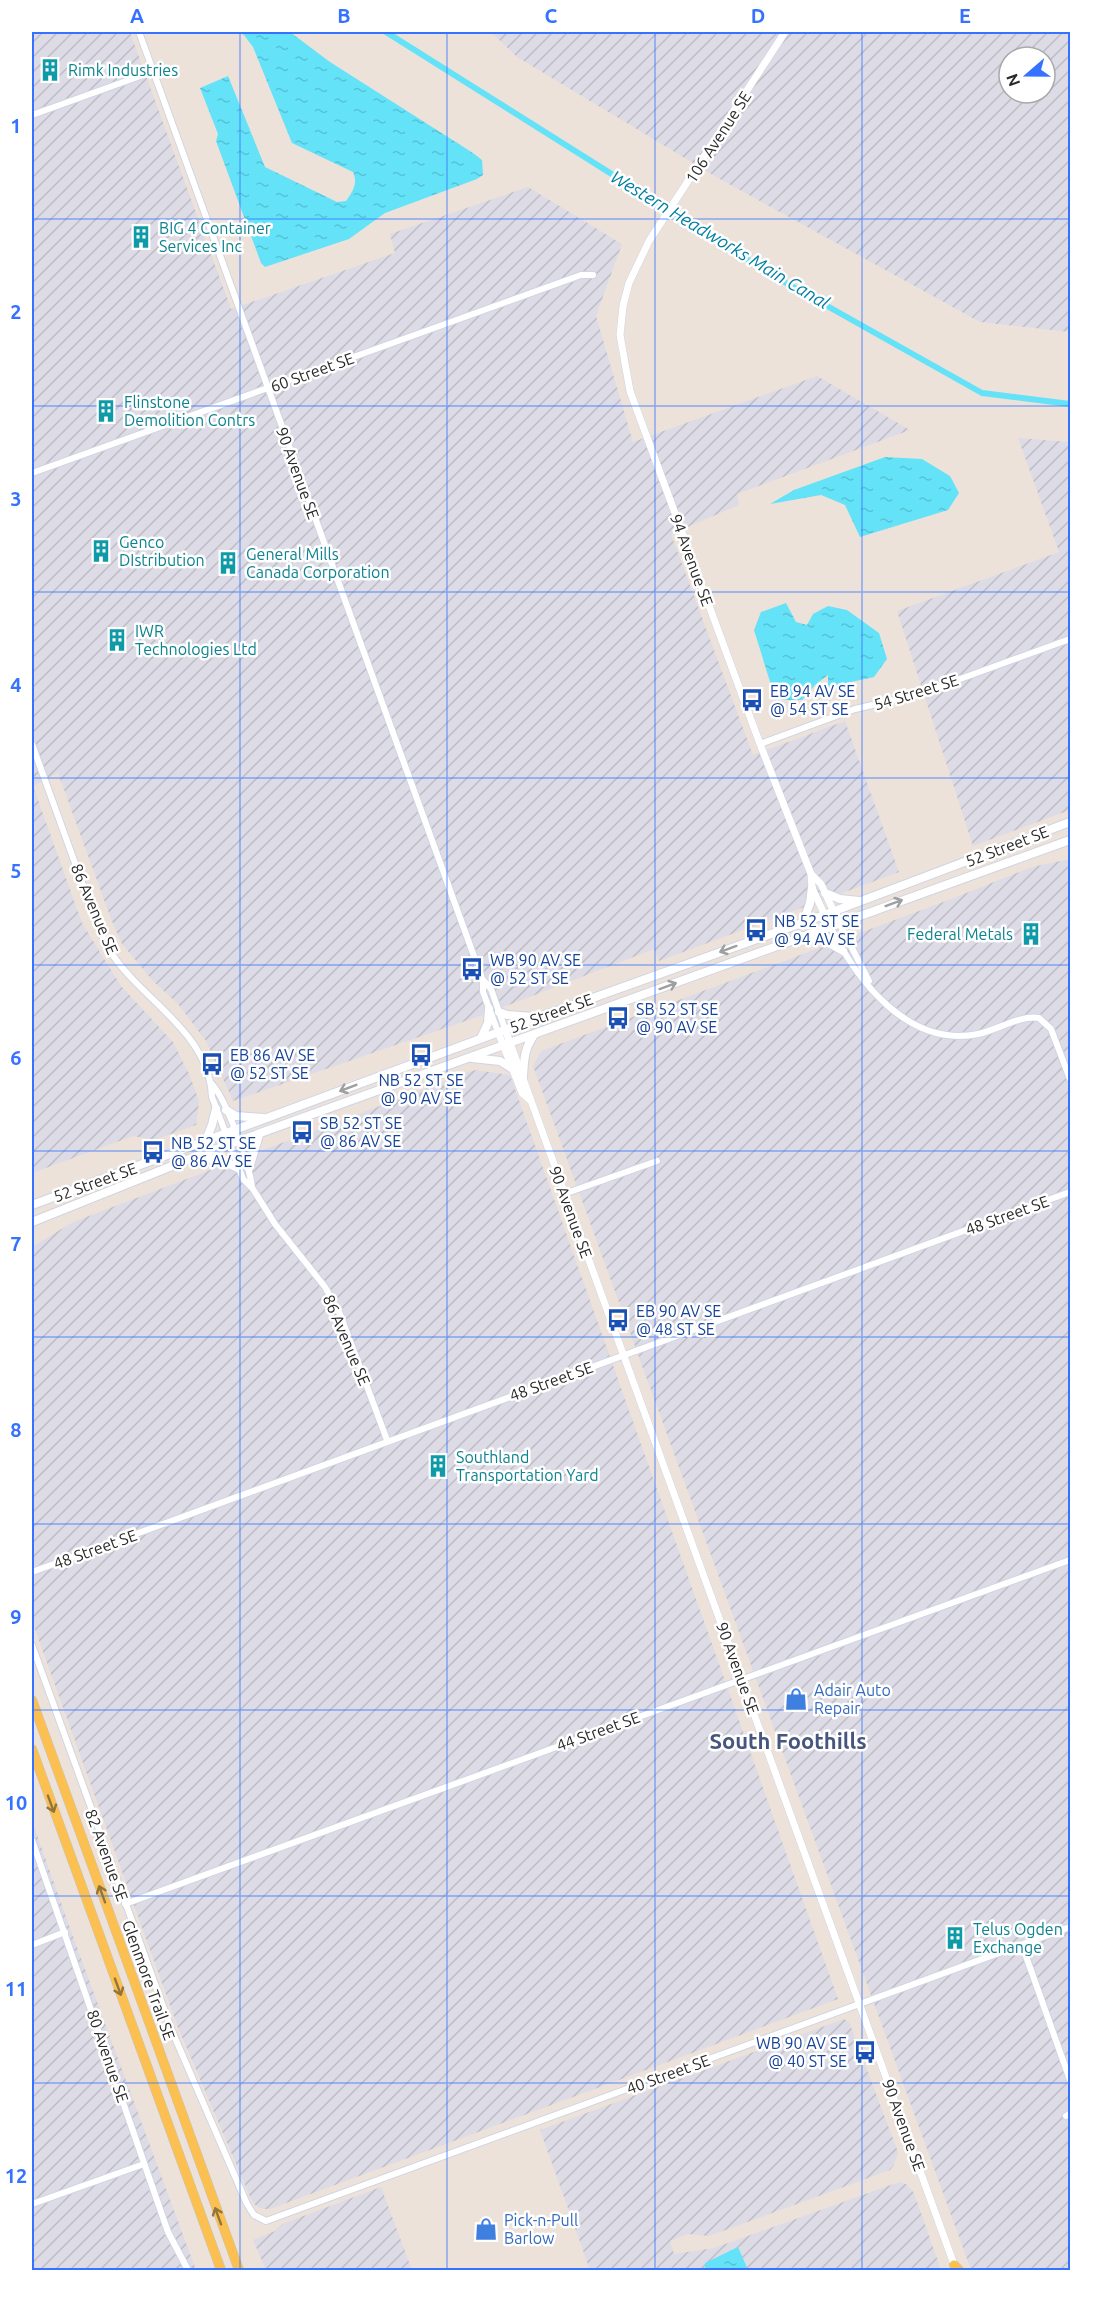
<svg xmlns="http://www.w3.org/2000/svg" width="1102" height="2302" font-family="Ubuntu,sans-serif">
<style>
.industrial{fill:url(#industrial-furrows);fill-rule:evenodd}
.water{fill:url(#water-ripples)}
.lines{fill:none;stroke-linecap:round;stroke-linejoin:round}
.canal{stroke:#63e2f8;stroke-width:6}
.minor-casing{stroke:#cfd5e4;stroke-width:8}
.tertiary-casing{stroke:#cfd5e4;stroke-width:8}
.secondary-casing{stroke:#cfd5e4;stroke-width:10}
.primary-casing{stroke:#c3c3c3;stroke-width:10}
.minor{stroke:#fff;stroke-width:6}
.tertiary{stroke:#fff;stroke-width:7}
.secondary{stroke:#fff;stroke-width:8}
.primary{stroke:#fcc050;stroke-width:9}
.oneway{stroke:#9f9f9f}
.oneway2{stroke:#92743c}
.grid{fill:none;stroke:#3572ff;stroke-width:1.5;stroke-opacity:0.55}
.labels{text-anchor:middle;stroke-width:5;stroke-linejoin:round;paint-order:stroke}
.culture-label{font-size:16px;fill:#0d838f;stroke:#fff;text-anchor:start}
.street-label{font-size:16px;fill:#292929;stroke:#fff}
.transit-label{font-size:16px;fill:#164399;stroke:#fff;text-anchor:start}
.shop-label{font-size:16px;fill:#366cbe;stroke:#fff;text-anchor:start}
.water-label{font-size:18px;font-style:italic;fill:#0280a4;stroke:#fff}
.district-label{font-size:22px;font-weight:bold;fill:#46567e;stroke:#fff}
.neatline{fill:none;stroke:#3572ff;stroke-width:2}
.grid-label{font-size:20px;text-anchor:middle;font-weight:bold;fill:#3572ff}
</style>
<defs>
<pattern id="industrial-furrows" width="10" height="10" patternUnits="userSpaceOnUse" patternTransform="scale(1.5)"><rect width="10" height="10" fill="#dddbe5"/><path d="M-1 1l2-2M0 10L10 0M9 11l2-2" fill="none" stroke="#bebcc4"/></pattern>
<pattern id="water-ripples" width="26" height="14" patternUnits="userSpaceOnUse" patternTransform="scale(1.5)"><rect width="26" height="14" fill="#63e2f8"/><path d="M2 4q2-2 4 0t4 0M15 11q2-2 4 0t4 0" fill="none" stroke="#56c2d5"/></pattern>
</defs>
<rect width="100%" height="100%" fill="#ede2da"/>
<path class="industrial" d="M32,32H130L231,309L395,253L390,234L528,187L622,244L596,316L633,442L817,376L910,430L737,494L739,505L671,534L753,755L845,721L899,872L659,961L654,949L483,1015L233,1101L206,1041L178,1004L153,981L122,944L111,919L58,773L33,786L82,923L121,986L173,1042L190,1076L199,1101L196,1125L154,1140L133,1136L32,1173Z
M491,32H1070V332L980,322L718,178L517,57ZM1009,57H1045V93H1009Z
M1018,438L1070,442V810L973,846L897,611L1059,552Z
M1070,859V2270H971L533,1066L541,1051L946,901L1032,867Z
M475,1070L510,1075L838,1999L270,2209H263L255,2205L250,2197L177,2025L32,1621V1247L73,1222Z
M32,1821L75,1942L196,2270H32Z
M844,2019L849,2022L898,2152L894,2165L890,2170L709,2236L688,2234L670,2241L674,2254L714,2248L899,2182L906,2184L914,2193L941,2270H590L540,2130Z
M381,2187L412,2270H266L253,2240L275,2231L282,2224Z"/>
<path class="water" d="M238,32H290L330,62L473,153L482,160L483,175L477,179L385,213L349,239L265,267L261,263L216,141L218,134L200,88L228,76L265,167L337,202L346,201C353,192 358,183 353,172L292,143L253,47L244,35Z
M885,457L922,459L950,476L959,493L948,510L860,537L845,505L821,495L770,504L794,490Z
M786,603L796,622L807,625L813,614L828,606L847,610L879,633L887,659L874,677L828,687V675L815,685L802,700H783L771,685L754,630L761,612Z
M738,2247L748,2270H705V2263Z"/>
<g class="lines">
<path class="canal" d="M386,32L772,275L982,393L1070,404"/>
<g class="minor-casing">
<path id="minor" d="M139,32L483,981V992L498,1032
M32,115L154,71
M32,473L581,275H593
M32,744C48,788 64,833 80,877C90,902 97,931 112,954C144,1002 209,1032 212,1097L243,1179L253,1189L275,1224L325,1287L340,1314L387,1440
M760,744L855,709L916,695L1070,639
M839,923L869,981
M830,926C857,981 908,1048 978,1034C998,1030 1019,1015 1039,1018L1051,1029L1070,1079
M484,981L491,989L505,1029
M211,1083C226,1098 250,1166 252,1188
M564,1194L657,1161
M32,1572L1070,1192
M32,1645L172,2031L247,2204L254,2215L266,2221L1070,1927
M32,1840L168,2232L188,2270
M125,1904L1070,1560
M32,1945L65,1932
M1022,1945L1070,2080
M1066,2116L1070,2114
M32,2204L144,2164"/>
</g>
<g class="tertiary-casing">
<path id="tertiary" d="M785,32L649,241L629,283L623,306L620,335L630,391L760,744L811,874L812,888L830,926
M811,874L821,884L839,923
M505,1029L955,2267
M498,1032L522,1093L530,1100"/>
</g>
<g class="secondary-casing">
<path id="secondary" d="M825,893L840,899L859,901
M803,923L810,903L812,888
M803,936L826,941L843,951
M499,1012L507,1015L533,1017
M481,1038L488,1023L489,1009
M472,1058L500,1061L511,1068
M523,1077C524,1060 524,1049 534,1035
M226,1110L236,1116L263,1118
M206,1140L212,1125L216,1109
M198,1156L225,1162L238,1168
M249,1168L259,1135
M32,1205L537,1018L824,915L1070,822
M32,1222L197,1156L1070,840"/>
</g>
<g class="primary-casing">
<path id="primary" d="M32,1700L239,2270
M32,1749L221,2270
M954,2265L959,2270"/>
</g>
<use href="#minor" class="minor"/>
<use href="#tertiary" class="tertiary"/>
<use href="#secondary" class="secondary"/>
<use href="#primary" class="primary"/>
</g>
<defs><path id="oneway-shaft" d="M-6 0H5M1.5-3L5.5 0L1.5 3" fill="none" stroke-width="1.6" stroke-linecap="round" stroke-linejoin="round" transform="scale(1.5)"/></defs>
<g class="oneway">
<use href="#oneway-shaft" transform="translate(894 903) rotate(-20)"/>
<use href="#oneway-shaft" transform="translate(728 949) rotate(160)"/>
<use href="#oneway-shaft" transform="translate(668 986) rotate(-20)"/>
<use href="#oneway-shaft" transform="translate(348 1088) rotate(159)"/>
</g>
<g class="oneway2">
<use href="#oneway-shaft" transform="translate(51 1804) rotate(70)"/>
<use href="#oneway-shaft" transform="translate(102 1894) rotate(-110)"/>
<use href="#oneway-shaft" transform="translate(118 1987) rotate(70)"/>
<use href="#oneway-shaft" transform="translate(218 2216) rotate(-110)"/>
</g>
<path class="grid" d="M240,32V2270M447,32V2270M655,32V2270M862,32V2270M32,219H1070M32,406H1070M32,592H1070M32,778H1070M32,965H1070M32,1151H1070M32,1337H1070M32,1524H1070M32,1710H1070M32,1896H1070M32,2083H1070"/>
<defs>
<g id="building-bare" transform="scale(1.8)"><path d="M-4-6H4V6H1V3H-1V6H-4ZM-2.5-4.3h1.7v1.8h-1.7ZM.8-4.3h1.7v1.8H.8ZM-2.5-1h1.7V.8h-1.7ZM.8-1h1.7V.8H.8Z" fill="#0f9aa8" stroke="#fff" stroke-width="2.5" paint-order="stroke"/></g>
<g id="bus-bare" transform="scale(1.8)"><path d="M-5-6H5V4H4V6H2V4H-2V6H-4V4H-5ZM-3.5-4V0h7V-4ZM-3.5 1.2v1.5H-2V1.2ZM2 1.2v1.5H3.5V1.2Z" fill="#1a4fb4" stroke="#fff" stroke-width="2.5" paint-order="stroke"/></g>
<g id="shop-bare" transform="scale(1.8)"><path d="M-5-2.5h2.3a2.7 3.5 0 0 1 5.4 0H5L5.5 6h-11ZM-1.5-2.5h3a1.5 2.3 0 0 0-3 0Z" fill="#3f7fe0" stroke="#fff" stroke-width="2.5" paint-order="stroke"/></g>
</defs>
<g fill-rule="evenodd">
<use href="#building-bare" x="50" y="70"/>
<use href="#building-bare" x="141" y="237"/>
<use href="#building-bare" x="106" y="411"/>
<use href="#building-bare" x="101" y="551"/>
<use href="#building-bare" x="228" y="563"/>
<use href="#building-bare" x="117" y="640"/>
<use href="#bus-bare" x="752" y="700"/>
<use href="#bus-bare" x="756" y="930"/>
<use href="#building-bare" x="1031" y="934"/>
<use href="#bus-bare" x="472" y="969"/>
<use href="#bus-bare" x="618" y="1018"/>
<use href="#bus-bare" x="421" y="1055"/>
<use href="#bus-bare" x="212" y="1064"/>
<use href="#bus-bare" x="302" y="1132"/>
<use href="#bus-bare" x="153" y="1152"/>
<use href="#bus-bare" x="618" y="1320"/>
<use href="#building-bare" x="438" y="1466"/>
<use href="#shop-bare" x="796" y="1699"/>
<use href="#building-bare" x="955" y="1938"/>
<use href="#bus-bare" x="865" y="2052"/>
<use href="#shop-bare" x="486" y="2229"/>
</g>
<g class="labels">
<g class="culture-label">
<text x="68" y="76">Rimk Industries</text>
<text x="159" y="234">BIG 4 Container<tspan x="159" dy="18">Services Inc</tspan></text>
<text x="124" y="408">Flinstone<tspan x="124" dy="18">Demolition Contrs</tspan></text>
<text x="119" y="548">Genco<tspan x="119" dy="18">DIstribution</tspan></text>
<text x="246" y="560">General Mills<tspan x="246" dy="18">Canada Corporation</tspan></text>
<text x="135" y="637">IWR<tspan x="135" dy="18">Technologies Ltd</tspan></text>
<text x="1013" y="940" text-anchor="end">Federal Metals</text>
<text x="456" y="1463">Southland<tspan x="456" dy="18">Transportation Yard</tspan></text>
<text x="973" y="1935">Telus Ogden<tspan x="973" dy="18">Exchange</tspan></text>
</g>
<g class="street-label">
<text transform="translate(718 137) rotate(-57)" y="6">106 Avenue SE</text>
<text transform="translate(312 372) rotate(-20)" y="6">60 Street SE</text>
<text transform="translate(298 473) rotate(70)" y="6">90 Avenue SE</text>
<text transform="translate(692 560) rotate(70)" y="6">94 Avenue SE</text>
<text transform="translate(916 692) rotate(-17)" y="6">54 Street SE</text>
<text transform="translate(1007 846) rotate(-21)" y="6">52 Street SE</text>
<text transform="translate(95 909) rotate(67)" y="6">86 Avenue SE</text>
<text transform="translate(551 1013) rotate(-20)" y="6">52 Street SE</text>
<text transform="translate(95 1182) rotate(-20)" y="6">52 Street SE</text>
<text transform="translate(571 1212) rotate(70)" y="6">90 Avenue SE</text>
<text transform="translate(1007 1215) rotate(-20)" y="6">48 Street SE</text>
<text transform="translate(347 1340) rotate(67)" y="6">86 Avenue SE</text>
<text transform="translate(551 1381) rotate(-20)" y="6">48 Street SE</text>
<text transform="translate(95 1549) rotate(-20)" y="6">48 Street SE</text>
<text transform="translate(738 1668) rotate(70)" y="6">90 Avenue SE</text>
<text transform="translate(598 1731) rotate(-20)" y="6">44 Street SE</text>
<text transform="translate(107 1855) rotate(70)" y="6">82 Avenue SE</text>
<text transform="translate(149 1980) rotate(70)" y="6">Glenmore Trail SE</text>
<text transform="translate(108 2056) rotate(71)" y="6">80 Avenue SE</text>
<text transform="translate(668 2074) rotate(-20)" y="6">40 Street SE</text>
<text transform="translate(904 2125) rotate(70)" y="6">90 Avenue SE</text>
</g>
<g class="transit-label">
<text x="770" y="697">EB 94 AV SE<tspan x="770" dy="18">@ 54 ST SE</tspan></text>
<text x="774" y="927">NB 52 ST SE<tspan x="774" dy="18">@ 94 AV SE</tspan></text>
<text x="490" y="966">WB 90 AV SE<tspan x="490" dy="18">@ 52 ST SE</tspan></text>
<text x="636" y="1015">SB 52 ST SE<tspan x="636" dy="18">@ 90 AV SE</tspan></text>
<text x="230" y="1061">EB 86 AV SE<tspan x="230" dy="18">@ 52 ST SE</tspan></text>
<text x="421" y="1086" text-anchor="middle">NB 52 ST SE<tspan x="421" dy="18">@ 90 AV SE</tspan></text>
<text x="320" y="1129">SB 52 ST SE<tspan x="320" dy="18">@ 86 AV SE</tspan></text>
<text x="171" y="1149">NB 52 ST SE<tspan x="171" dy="18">@ 86 AV SE</tspan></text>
<text x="636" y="1317">EB 90 AV SE<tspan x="636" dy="18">@ 48 ST SE</tspan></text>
<text x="847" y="2049" text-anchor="end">WB 90 AV SE<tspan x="847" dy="18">@ 40 ST SE</tspan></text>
</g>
<g class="shop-label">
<text x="814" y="1696">Adair Auto<tspan x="814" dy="18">Repair</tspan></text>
<text x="504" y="2226">Pick-n-Pull<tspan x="504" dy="18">Barlow</tspan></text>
</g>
<g class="water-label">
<text transform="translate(720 240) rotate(31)" y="6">Western Headworks Main Canal</text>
</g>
<g class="district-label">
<text x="788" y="1749">South Foothills</text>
</g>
</g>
<rect width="1102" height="2302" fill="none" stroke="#ffffff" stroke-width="66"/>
<g transform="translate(1027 75) rotate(250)"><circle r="28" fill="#ffffff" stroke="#a9a9a9" stroke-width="1.5"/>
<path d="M0-4.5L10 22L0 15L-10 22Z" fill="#3572ff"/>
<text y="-9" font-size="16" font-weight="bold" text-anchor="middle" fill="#292929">N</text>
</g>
<rect x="33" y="33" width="1036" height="2236" class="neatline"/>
<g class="grid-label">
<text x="137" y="23">A</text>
<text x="344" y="23">B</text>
<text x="551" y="23">C</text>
<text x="758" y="23">D</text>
<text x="965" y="23">E</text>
<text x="16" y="133">1</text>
<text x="16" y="319">2</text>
<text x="16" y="506">3</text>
<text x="16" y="692">4</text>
<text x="16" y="878">5</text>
<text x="16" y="1065">6</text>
<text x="16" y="1251">7</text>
<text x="16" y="1437">8</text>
<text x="16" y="1624">9</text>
<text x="16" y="1810">10</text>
<text x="16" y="1996">11</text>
<text x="16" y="2183">12</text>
</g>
</svg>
